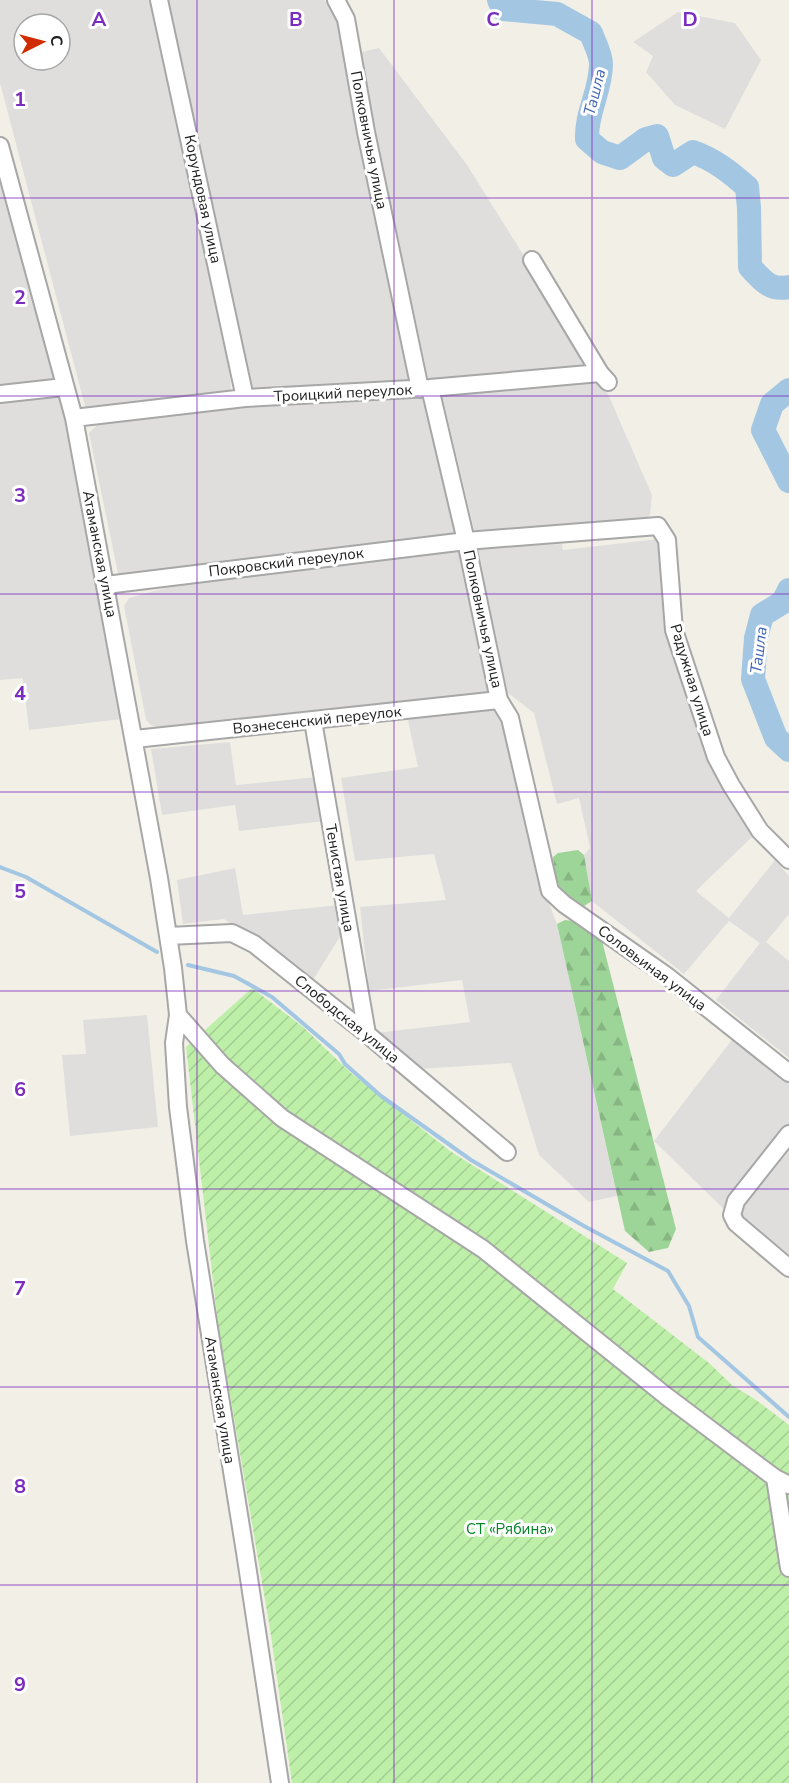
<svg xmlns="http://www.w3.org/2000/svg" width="789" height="1783" font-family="'Nunito Sans',sans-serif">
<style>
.residential{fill:#dfdedd;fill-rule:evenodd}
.forest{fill:url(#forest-firs)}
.garden{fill:url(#garden-furrows)}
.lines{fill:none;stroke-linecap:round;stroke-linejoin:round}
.stream{stroke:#a3c7e3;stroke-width:4}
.river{stroke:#a3c7e3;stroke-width:24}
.minor-casing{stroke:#a7a7a7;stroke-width:20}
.minor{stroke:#fff;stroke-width:16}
.grid{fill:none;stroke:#7b2cbf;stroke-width:1.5;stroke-opacity:0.55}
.labels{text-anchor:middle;stroke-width:6;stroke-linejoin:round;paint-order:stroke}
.street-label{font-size:15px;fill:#202020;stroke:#fff}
.park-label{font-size:15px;fill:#038528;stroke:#fff}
.water-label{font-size:16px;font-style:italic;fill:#4467b9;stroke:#fff}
.grid-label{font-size:20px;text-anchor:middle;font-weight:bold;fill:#7b2cbf;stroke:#fff;stroke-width:6;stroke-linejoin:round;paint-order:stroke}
</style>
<defs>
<pattern id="forest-firs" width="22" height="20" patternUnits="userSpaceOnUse" patternTransform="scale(1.5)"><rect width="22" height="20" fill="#9dd498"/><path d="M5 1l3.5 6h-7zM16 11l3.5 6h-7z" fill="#87b683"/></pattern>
<pattern id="garden-furrows" width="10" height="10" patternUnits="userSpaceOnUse" patternTransform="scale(1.5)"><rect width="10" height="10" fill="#bdefa9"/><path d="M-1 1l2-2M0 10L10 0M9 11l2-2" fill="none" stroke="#a2cd91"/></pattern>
</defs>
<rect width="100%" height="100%" fill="#f2f0e6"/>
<path class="residential" d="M0,0H149L174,94L208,268L229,343L231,396L88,409L85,406L0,83ZM24,24H60V60H24Z
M163,0H324L335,9L345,27L416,384L245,394Z
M678,12L735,23L761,60L725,129L675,105L646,72L653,56L633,42Z
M379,48L467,165L593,366L429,382L358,53Z
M0,171L66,418L122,719L29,730L23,678L0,680Z
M601,378L652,495L650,515L642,522L475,533L442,395Z
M421,395L431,405L461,516L455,538L123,578L118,573L89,433L97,425L108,421L259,406Z
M658,539L663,553L671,635L755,834L696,891L729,918L775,860L789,876V914L766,942L789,961V1058L716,1000L760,943L729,921L684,974L592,901L584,855L590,848L579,798L557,804L534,713L508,693L476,547L562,544L563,550Z
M464,550L493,697L175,730L152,726L146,720L124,606L129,598L187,582L352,560Z
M494,707L505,719L546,896L557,924L617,1196L589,1202L539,1155L511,1063L419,1069L376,1033L470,1022L462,980L369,991L360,907L446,900L434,854L355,861L341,778L418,767L407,716Z
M230,742L236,785L317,777L325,821L239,831L235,805L162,815L151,749Z
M235,868L243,915L339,905L344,930L313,980L224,919L183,924L177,880Z
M147,1015L158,1127L70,1136L62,1055L86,1054L83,1020Z
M734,1037L789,1082V1264L741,1226L654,1141Z"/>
<path class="forest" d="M578,850L584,855L592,901L584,906C557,889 557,890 553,857L558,853Z
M565,920L580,922L601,937L676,1229L668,1248L649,1252L625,1231L557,924Z"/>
<path class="garden" d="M252,988L303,1027L351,1073L450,1151L627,1263L613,1289L709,1363L732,1385L756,1400L789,1425V1783H292L270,1629L218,1324L186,1047Z"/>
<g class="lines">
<path class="stream" d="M0,867L26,877L157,952
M188,965L234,976L272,997L339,1054L345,1064L381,1096L471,1160L584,1226L668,1271L689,1306L698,1337L789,1417"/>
<path class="river" d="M499,0L503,9L557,14L591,33C594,42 601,54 601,64C601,91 586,112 587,139L602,152L620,158L646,139L657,136L664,158L673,165L693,152C715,160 730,172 747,187L749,208L750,267C762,280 770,291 789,287
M789,390L772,404L763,430L789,481
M789,590L783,602L762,615L756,638L753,679L776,738L789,750"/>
<g class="minor-casing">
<path id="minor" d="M159,0L245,398
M336,0L346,19L366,132L420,389
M0,146L74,418L159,878L173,968L178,1015L222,1065L282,1118L483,1249L666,1396L775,1478L789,1485
M532,260L600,373
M430,388L466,541L499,700L510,718L550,891L564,904L667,976L789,1073
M0,394L64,387
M74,418L245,398L430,388L600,373L608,382
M106,585L466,541L658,526L667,540L674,630L716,757L731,785L760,831L789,860
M313,721L367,1034
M135,739L499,700
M168,936L232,933L254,944L367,1034L507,1152
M178,1015L174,1043L178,1107L195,1241L245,1552L280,1783
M789,1134L736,1201L732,1215L736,1223L789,1268
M775,1478L789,1568"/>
</g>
<use href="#minor" class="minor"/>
</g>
<path class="grid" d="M197,0V1783M394,0V1783M592,0V1783M0,198H789M0,396H789M0,594H789M0,792H789M0,991H789M0,1189H789M0,1387H789M0,1585H789"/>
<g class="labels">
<g class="street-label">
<text transform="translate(369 140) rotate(79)" y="5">Полковничья улица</text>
<text transform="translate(203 199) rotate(78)" y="5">Корундовая улица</text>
<text transform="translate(343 393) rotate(-3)" y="5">Троицкий переулок</text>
<text transform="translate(100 554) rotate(79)" y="5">Атаманская улица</text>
<text transform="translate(286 562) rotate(-7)" y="5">Покровский переулок</text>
<text transform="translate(483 619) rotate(78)" y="5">Полковничья улица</text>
<text transform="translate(692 680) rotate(73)" y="5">Радужная улица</text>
<text transform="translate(317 720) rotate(-6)" y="5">Вознесенский переулок</text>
<text transform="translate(340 878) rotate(80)" y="5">Тенистая улица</text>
<text transform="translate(652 968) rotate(37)" y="5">Соловьиная улица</text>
<text transform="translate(347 1019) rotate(39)" y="5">Слободская улица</text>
<text transform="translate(220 1400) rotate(81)" y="5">Атаманская улица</text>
</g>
<g class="park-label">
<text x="510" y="1534">СТ «Рябина»</text>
</g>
<g class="water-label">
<text transform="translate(594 92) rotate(-76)" y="6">Ташла</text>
<text transform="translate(758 650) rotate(-83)" y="6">Ташла</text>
</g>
</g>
<g class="grid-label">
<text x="99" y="26">A</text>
<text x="296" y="26">B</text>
<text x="493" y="26">C</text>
<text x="690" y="26">D</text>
<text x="20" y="106">1</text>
<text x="20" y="304">2</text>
<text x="20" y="502">3</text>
<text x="20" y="700">4</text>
<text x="20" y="898">5</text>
<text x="20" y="1096">6</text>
<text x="20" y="1295">7</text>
<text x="20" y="1493">8</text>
<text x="20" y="1691">9</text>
</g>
<g transform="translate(42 42) rotate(84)"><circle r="28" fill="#ffffff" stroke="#a6a6a6" stroke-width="1.5"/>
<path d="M0-4.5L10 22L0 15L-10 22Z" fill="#d12b00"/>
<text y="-9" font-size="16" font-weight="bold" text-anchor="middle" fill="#202020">С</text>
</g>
</svg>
